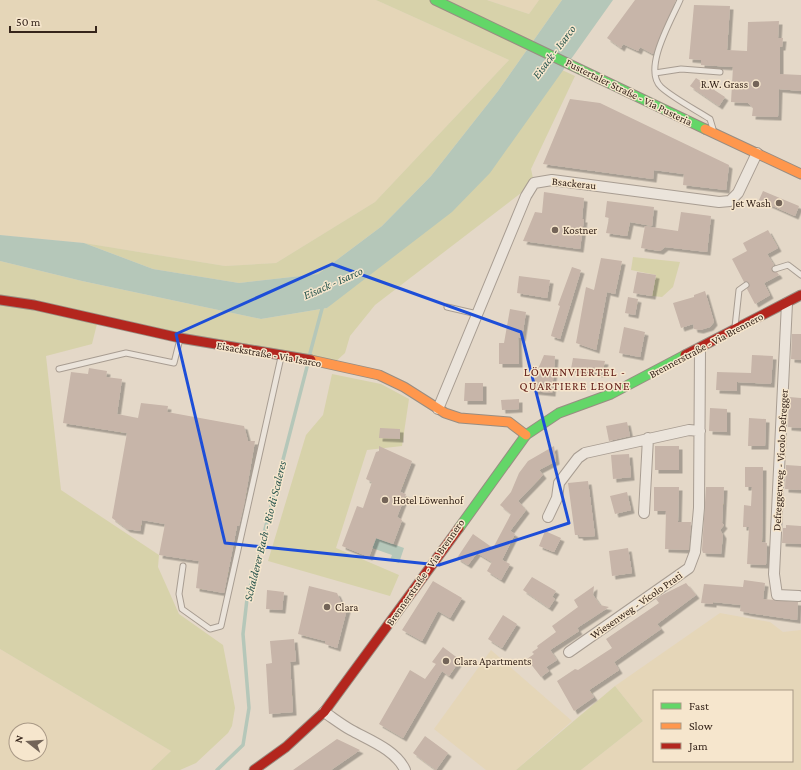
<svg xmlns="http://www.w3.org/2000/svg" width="801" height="770" font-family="'Crimson Pro',serif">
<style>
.farmland{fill:#e5d6b8;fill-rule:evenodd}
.green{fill:#d7d2aa}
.water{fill:#b5c7b9}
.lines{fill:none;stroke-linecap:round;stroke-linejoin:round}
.stream{stroke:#b5c7b9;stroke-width:3.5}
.building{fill:#c7b5a9;filter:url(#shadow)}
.lane-casing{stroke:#a89d92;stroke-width:7}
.street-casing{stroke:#a89d92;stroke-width:12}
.fast-casing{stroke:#988d82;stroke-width:11}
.slow-casing{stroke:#988d82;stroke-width:11}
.jam-casing{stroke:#988d82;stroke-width:11}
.lane{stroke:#ebe4db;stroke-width:5}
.street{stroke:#ebe4db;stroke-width:10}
.fast{stroke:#63d668;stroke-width:9}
.slow{stroke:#ff974d;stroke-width:9}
.jam{stroke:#b3261e;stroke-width:9}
.marked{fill:none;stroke:#1d4ed8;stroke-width:3;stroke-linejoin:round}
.poi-dot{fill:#736458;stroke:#f6e6cd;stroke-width:1.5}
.labels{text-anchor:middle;stroke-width:3;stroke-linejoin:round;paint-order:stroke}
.poi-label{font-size:11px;fill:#36251b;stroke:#f6e6cd;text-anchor:start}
.street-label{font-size:11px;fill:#36251b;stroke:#f6e6cd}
.water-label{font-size:12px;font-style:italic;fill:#29564e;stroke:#f6e6cd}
.neighbourhood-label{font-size:12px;letter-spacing:1px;fill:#642019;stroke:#f6e6cd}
</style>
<defs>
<filter id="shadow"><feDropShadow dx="3.5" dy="3.5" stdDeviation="0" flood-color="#0004"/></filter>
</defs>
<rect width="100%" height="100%" fill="#e4d8c8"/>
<path class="farmland" d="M0,0H376L509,60L375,202L276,263L225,266L84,243L0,235Z
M487,0H539L529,14Z
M720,613L770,622L783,632L801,630V770H581L643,721L615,686ZM654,691H792V761H654Z
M0,649L171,751L151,770H0ZM16,730H40V754H16Z
M491,650L572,721L516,770H486L434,729Z"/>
<path class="green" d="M376,0H487L529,14L539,0H562L498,91L431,176L382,226L318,274L239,283L153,269L84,243L225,266L276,263L375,202L509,60Z
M562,70L575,76L531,169L534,183L375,305L350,336L345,353L333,364L98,320L92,344L46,356L61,490L159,555L158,567L179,614L223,645L235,708L232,726L228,733L196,763L180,770H151L171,751L0,649V261L82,281L261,319L327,308L547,90Z
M633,257L680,262L673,287L662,297L652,296L656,275L631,270Z
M332,374L381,384L409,399L402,446L367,450L336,548L399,575L390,596L268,561L306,435L323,415Z
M615,686L643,721L581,770H516Z"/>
<path class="water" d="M562,0H613L490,173L452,212L327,308L261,319L82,281L0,261V235L84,243L153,269L239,283L318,274L382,226L431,176L498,91Z
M376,538L404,548L399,563L390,560L392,555L372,548Z"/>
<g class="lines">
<path class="stream" d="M309,357L323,305
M217,770L243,745L249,708L243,634L247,599L308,363"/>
</g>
<path class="building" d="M635,0H676L653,54L640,47L638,51L623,44L621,48L607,38Z
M694,5L730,6L727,50L747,51L748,22L779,21L778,38H783L782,47H780V74L801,75V91L779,89L778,117L752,116L753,108L748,103L731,102L733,67L701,65V60L689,59Z
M696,78L725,97L719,106L690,86Z
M570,99L600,103L729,165L726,190L683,185L684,174L654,170L653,179L543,164Z
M763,191L799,206L795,216L759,200Z
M544,192L584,198L582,219H584L580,249L523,241L535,212L542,213Z
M607,201L654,207L652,226L630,222L627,236L606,233L609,218L605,217Z
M681,212L711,216L707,252L665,247L660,251L641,248L645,226L678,231Z
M768,230L778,248L767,254L774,265L771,271L777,272L779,275L764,283L770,295L755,304L747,289L749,283L744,282L732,259L747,251L743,243Z
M601,258L622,261L615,294L607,292L596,350L576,343L586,287L594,290Z
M572,267L581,270L560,339L551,336L552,332L560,306L558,305Z
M637,272L656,275L652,296L633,293Z
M519,276L550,280L547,298L517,293Z
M705,291L714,322L710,327L700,330L694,329L693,324L681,328L673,303L694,297V295Z
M628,297L638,299L635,315L625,313Z
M510,309L526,312L522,338L518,337L519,364H499V343H504Z
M624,327L645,332L640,357L619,353Z
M792,334H801V360L791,359Z
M544,355L555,356L552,393L533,391L535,376Z
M752,355L773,356L771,384L737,382V391L716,390L717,372L751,373Z
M573,358L605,361L602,374L571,369Z
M89,368L107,371L106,377L122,379L117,414L138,418L141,403L168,406L167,412L244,426L248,441H255L244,505L239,526H237L224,593L196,588L199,561L159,555L165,524L142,520L140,531L127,529L112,518L127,433L63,423L71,372L88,374Z
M465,383H483V401H464Z
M789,397L801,398V428L788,427Z
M519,399V409L502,410L501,400Z
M710,408L727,409V432L709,431Z
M749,418L766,419L765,446H748Z
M627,422L630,436L609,441L606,426Z
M380,428L400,429V439L379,438Z
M379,446L412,461L400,492L406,494L397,517L402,520L393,544L376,538L369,557L342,546L357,506L363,508L372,482L366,479L376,452L379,451Z
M554,446L556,461L539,470L543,475L518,501L526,510L510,531L515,534L502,560L510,564L501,580L487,571L492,562L477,553L468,565L457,558L473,534L493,548L511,514L500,505L511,492L519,473L528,461Z
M655,446H679V470H655Z
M629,454L631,477L613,479L611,455Z
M786,465L801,466V490L785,489Z
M745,467H763L762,542L767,543L766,565L747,564L749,527H743L744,505L751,506L752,487H745Z
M588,481L595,536L580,537L579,535H575L568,483Z
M654,487H679L678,522H691L689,550L665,549L666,511H654Z
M706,487H724L722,523L724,525L720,530L723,535L721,554L703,553L702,550Z
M627,492L631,510L615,514L610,496Z
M786,525L801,526V544L782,543L783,528H786Z
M545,531L561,538L554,552L539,546Z
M628,548L632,573L612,576L609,551Z
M532,577L556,591L552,597L555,599L549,608L523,590Z
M744,580L765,583L763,599L798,602L797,620L749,613L740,611L741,605L713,602V604L701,603L704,584L743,587Z
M433,581L462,598L450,618L438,611L422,641L402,630Z
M686,583L696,595L657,624L661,629L614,662L619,670L589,690L594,697L574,711L557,681L575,669L578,670L612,648L606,639L659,603L656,599L662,595Z
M309,586L337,593L342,604L348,605L337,648L325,644V641L298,634Z
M594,586L593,595L600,605L609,607L577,628L579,631L550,650L557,660L546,667L549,671L541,677L527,659L534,654L532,652L538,648L537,646L556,632L552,626L578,607L574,600Z
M267,590L284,592L282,610L266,609Z
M503,615L517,624L502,648L488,639Z
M294,639L296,661L290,662L293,712L269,714L266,664L272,663L270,641Z
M443,647L460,660L449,676L442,671L403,738L379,724L410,670L425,679L436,664L432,662Z
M425,736L448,753L436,770L413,753Z
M337,739L360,750L331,770H293Z"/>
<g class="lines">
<g class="lane-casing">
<path id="lane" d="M680,0C672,19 642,69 661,87C673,98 696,110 710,119L713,129
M655,73L681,69L720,72
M775,269L788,265L801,275
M447,307L473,313L475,317
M735,327L739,290L746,285
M59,369L126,353L174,363L180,339
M183,566L179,594L182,609L210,629L221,626L281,357"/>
</g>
<g class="street-casing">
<path id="street" d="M787,303L774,574L777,595L799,596
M438,409L526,196L534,183L552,180L719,202L730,201L738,193L757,153
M644,513L648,438
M548,517L557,498L559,483L578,458L585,453L671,434L689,430L700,431
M569,652L689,568L695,552L699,508L700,349
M324,712C333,718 342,725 351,730C369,740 396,750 405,770"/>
</g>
<g class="fast-casing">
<path id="fast" d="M435,0L705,129
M459,528L526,435L559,413L611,394L685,355"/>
</g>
<g class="slow-casing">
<path id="slow" d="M705,129L801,174
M311,360L379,375L404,387L445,413L460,418L509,422L526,435"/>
</g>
<g class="jam-casing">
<path id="jam" d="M0,300L34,305L180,338L311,360
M685,355L801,295
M254,770L286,747L324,712L459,528"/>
</g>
<use href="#lane" class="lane"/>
<use href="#street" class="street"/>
<use href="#fast" class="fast"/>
<use href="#slow" class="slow"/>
<use href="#jam" class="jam"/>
</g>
<path class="marked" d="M332,264L521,332L569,523L439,565L225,543L176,334Z"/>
<g class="poi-dot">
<circle cx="756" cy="84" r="4"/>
<circle cx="779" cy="203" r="4"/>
<circle cx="555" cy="230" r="4"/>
<circle cx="385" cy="500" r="4"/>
<circle cx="327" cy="607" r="4"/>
<circle cx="446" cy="661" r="4"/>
</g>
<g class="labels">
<g class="poi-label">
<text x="748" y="88" text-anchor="end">R.W. Grass</text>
<text x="771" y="207" text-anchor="end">Jet Wash</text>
<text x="563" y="234">Kostner</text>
<text x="393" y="504">Hotel Löwenhof</text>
<text x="335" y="611">Clara</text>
<text x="454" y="665">Clara Apartments</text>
</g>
<g class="street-label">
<text transform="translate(629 92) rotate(26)" y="4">Pustertaler Straße - Via Pusteria</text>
<text transform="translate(574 183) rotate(6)" y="4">Bsackerau</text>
<text transform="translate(706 345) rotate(-28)" y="4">Brennerstraße - Via Brennero</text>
<text transform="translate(269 354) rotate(10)" y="4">Eisackstraße - Via Isarco</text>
<text transform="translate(780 460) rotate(-87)" y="4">Defreggerweg - Vicolo Defregger</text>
<text transform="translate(425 572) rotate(-55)" y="4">Brennerstraße - Via Brennero</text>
<text transform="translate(636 605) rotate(-35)" y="4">Wiesenweg - Vicolo Prati</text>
</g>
<g class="water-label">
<text transform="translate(554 52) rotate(-53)" y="4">Eisack - Isarco</text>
<text transform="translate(333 283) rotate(-24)" y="4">Eisack - Isarco</text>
<text transform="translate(265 531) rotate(-76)" y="4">Schalderer Bach - Rio di Scaleres</text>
</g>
<g class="neighbourhood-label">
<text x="575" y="376">LÖWENVIERTEL -<tspan x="575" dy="14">QUARTIERE LEONE</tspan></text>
</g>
</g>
<rect x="653" y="690" width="140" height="72" fill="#f6e6cd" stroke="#a99986"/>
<rect x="661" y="703" width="20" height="6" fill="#63d668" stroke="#a99986"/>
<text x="689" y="710" font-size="12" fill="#36251b">Fast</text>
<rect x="661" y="723" width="20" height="6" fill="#ff974d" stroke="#a99986"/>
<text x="689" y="730" font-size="12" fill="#36251b">Slow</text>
<rect x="661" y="743" width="20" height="6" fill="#b3261e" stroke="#a99986"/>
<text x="689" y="750" font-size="12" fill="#36251b">Jam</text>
<g transform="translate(28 742) rotate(287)"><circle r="19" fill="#f6e6cd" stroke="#a99986"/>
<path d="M0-3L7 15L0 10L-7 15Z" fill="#736458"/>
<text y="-6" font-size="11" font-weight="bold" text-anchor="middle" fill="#36251b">N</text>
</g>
<path d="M10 26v6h86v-6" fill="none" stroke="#36251b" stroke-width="2"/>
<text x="16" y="26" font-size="12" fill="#36251b" stroke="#f6e6cd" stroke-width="3" paint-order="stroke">50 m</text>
</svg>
